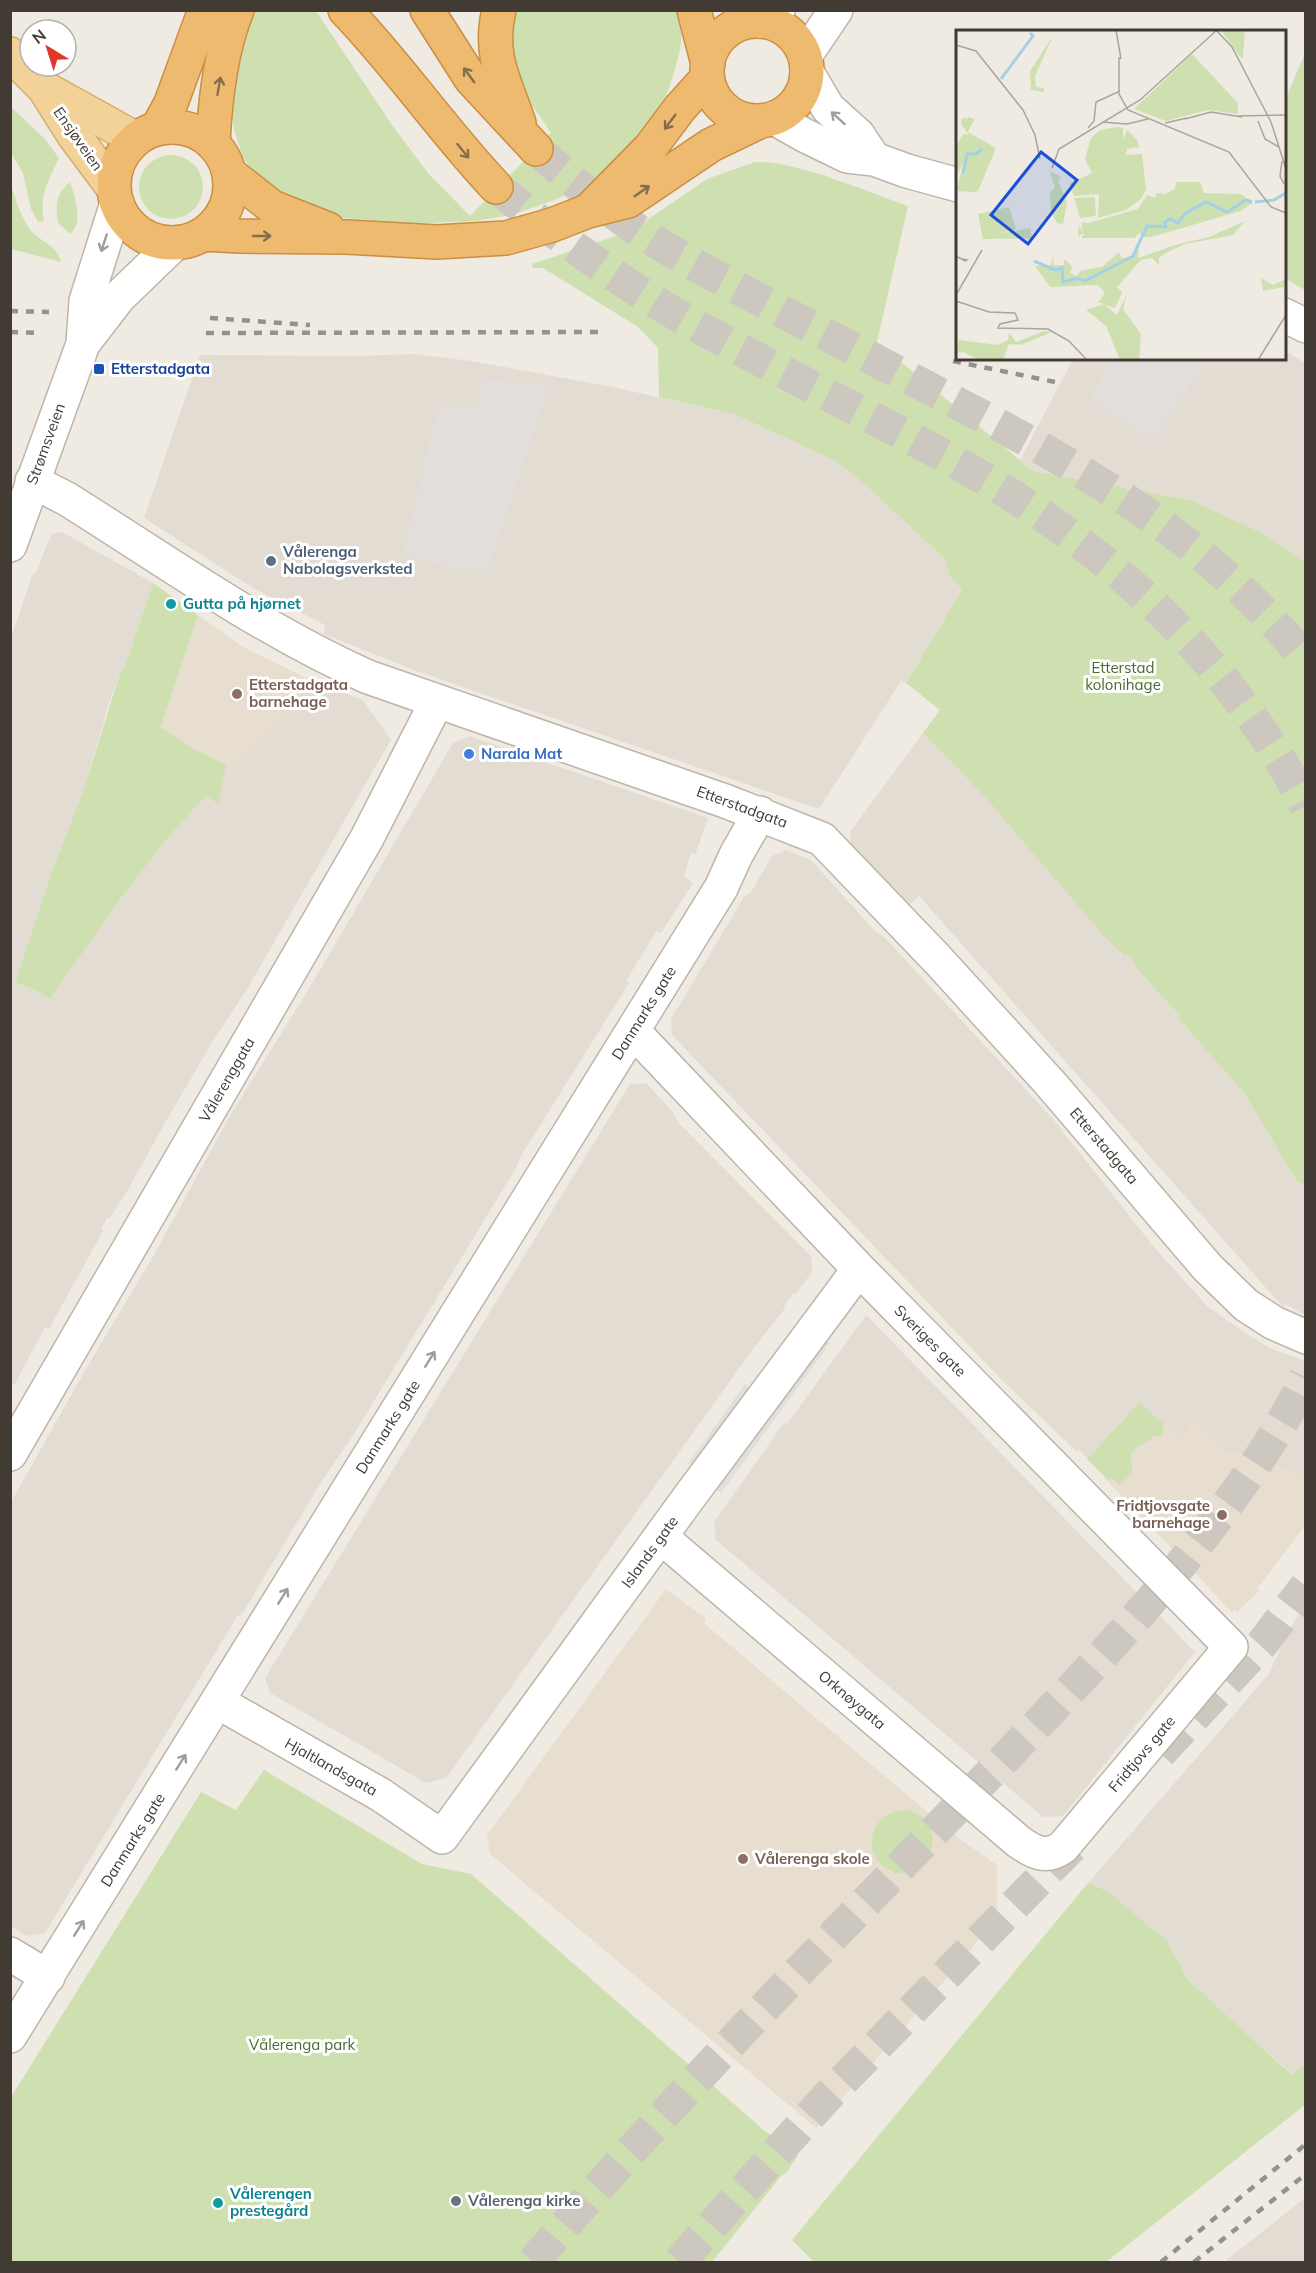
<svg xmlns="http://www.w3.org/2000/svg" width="1316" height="2273" font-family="Mulish,sans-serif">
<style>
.residential{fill:#e3dcd2}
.education{fill:#e7decf}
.green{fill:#cee0b0}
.parking{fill:#e1dedb}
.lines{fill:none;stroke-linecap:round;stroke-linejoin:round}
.highway-tunnel{stroke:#ccc8c0;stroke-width:33;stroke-dasharray:33 16;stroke-linecap:butt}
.minor-casing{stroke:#bdb5aa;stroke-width:36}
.major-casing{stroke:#d5ad6c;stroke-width:36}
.highway-casing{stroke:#cb8e42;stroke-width:36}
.minor{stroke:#fff;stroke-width:33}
.major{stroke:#f3d299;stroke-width:33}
.highway{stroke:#eeba70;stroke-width:33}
.rail{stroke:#929292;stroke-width:4.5;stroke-dasharray:8 8;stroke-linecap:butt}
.oneway{stroke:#866e4c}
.oneway2{stroke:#a09d9a}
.transit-dot{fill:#1a4fb4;stroke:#fff;stroke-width:2}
.service-dot{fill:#5c6f8a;stroke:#fff;stroke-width:2}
.culture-dot{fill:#0f9aa8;stroke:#fff;stroke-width:2}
.education-dot{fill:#8d6e63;stroke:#fff;stroke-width:2}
.shop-dot{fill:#3f7fe0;stroke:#fff;stroke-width:2}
.worship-dot{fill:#6b7280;stroke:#fff;stroke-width:2}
.labels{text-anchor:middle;stroke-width:6;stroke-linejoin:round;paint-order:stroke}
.street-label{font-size:15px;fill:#413b34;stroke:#fff}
.transit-label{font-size:15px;font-weight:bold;fill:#164399;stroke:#fff;text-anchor:start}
.service-label{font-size:15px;font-weight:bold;fill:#4e5e75;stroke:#fff;text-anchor:start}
.culture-label{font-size:15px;font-weight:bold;fill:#0d838f;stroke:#fff;text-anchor:start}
.park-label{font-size:15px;fill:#4a6b2f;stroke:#fff}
.education-label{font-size:15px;font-weight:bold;fill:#785e54;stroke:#fff;text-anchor:start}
.shop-label{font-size:15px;font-weight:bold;fill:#366cbe;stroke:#fff;text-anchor:start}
.worship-label{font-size:15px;font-weight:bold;fill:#5b616d;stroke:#fff;text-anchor:start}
.inset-river{fill:none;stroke:#a5d1e7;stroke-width:3}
.inset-road{fill:none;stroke:#a9a59d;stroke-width:1.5}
.view{fill:#1d4ed8;fill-opacity:0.15;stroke:#1d4ed8;stroke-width:3}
.inset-edge{fill:none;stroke:#413b34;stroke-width:3}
</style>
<rect width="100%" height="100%" fill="#efebe3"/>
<path class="residential" d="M1285,351L1305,363V562L1262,533L1190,500L1033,471L1020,460L1073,359L1284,358Z
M415,354L471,361L608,386L734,414L836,461L861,481L946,560L949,575L962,590L906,683L901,681L819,809L419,672L324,634L325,625L253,588L144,518L200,355L352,356Z
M57,532L64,533L153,583L124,669L120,673L108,706L84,789L53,868L15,983L36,990L50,999L124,894L165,841L206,794L218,803L192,748L168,706L198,615L241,646L312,681L363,700L391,740L247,989L213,1041L161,1130L129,1188L110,1218H107L101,1229L103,1231L49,1329L45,1327L15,1384L12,1383L11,1385L10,641L32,575L35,574L51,535Z
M923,733L986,798L1125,956L1128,954L1134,960L1132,963L1180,1016L1179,1019L1244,1093L1296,1180L1305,1185V1315L1285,1304L1283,1307L919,896L909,906L851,845L850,832Z
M469,736L708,818L695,855L691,853L684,877L693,883L661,933L657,931L638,961L626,981L629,983L519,1159L516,1168L457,1265L352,1437L320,1484L241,1616L238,1615L45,1933L27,1936L10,1926L11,1502L87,1367L151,1260L231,1114L307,992L453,743Z
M786,850L811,860L874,930L885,938L1014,1077L1053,1119L1153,1246L1207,1306L1242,1331L1270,1348L1305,1361V1526L1257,1588L1259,1591L1237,1612L1235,1609L1232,1612L1079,1450L1076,1451L1002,1380L672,1035L671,1019L744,897L751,892L772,856Z
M646,1083L672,1111L678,1122L811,1256L812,1272L796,1294L794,1293L784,1306L786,1307L750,1353L446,1778L426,1783L270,1693L265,1678L630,1084Z
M866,1315L1195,1652L1063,1816L1043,1817L716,1540L714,1522L784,1423L787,1424Z
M1305,1603V2064L1293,2075L1186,1979L1167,1941L1107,1891L1088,1883L1269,1674L1286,1636Z
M1305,2198V2262H1224Z"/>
<path class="education" d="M198,615L241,646L312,681L232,769L192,748L161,727Z
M1139,1403L1183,1438L1193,1417L1227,1454L1233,1451L1305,1476V1526L1257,1588L1259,1591L1237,1612L1235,1609L1232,1612L1087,1459Z
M666,1589L706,1619L705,1624L957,1837L997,1865V1918L931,1997L816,2128L490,1854L487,1835Z"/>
<path class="green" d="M250,11H316L392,125L428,173L470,216L551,133L519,86L509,44L515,11H679L682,32L680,50L673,76L664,102L650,126L607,173L555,200L515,214L476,221L404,224L323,216L261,183L243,157L234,130L231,102L247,13Z
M1305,53V290L1284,278L1285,100Z
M10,106L45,139L59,158C48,182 39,194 44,221L38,222L31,209L23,173L11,153Z
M139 187a32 32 0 1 1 64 0a32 32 0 1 1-64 0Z
M755,162C795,160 868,192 908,206L877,342L1033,471L1190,500L1262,533L1305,562V1185L1296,1180L1244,1093L1179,1019L1180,1016L1132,963L1134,960L1128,954L1125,956L1105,937L986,798L923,733L940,710L906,683L962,590L949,575L946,560L861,481L836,461L734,414L659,397L658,348L638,327L543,268H533L532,264L631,231L707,179Z
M70,182C75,197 84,223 70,234L58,223C55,205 56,194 70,182Z
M10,183C16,199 21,219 32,232C44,244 56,244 61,262L11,249Z
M153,583L198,615L161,727L192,748L226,765L218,804L206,795L165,841L124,894L50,999L36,990L15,983L53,868L84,789L120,673L124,669Z
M1139,1403L1163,1423V1436H1153L1152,1439L1137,1447L1131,1453L1132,1473L1119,1485L1111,1477L1108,1480L1087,1459Z
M264,1770L422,1864L471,1874L766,2132L796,2148L798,2155L787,2172L781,2176L712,2262H11V2097L201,1792L236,1810Z
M908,1810C936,1820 936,1838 928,1863L914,1871L897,1874C892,1871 885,1868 881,1864C865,1849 871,1823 889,1814C894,1811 902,1811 908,1810Z
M1088,1883L1107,1891L1167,1941L1187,1979L1292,2075L1305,2064V2105L1106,2262H814L792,2240Z"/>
<path class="parking" d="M1113,358L1196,359L1204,364L1153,439L1089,399Z
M481,378L550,386L487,570L452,567L403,556L437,410L478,405Z
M821,1337L830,1343L721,1493L713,1487Z
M745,1384L753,1390L696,1469L688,1464Z"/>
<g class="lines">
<path class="highway-tunnel" d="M536,149C569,178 602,206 639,231C684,261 733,285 781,311C840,342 900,373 959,404C1091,473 1211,542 1306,660
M496,187C554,233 615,279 679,316C772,369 870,414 964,467C1107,547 1230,658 1306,806
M1160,1753L1262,1644L1306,1586
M533,2262C674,2097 827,1943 978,1786C1060,1701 1143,1617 1214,1522C1249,1476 1282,1428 1306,1377
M679,2262L824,2100L1079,1839"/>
<g class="minor-casing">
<path id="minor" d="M761,21L778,10
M805,56L836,10
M807,72L828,108L858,135L874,159
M774,118L804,135L847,156L874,159L907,171L958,185
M1284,315L1306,326
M83,344L119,297L175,243
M32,481L67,499C166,561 261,629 368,677L725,801L822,839L938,960L1050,1083L1207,1267L1246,1305L1274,1323L1306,1337
M10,545L83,344L86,301L117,203
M633,1031L859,1269L1231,1647L1063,1847C1046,1859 1035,1853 1019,1842L661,1537
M10,1454L327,907L367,838L436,703
M218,1702L381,1795L442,1837L687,1500L859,1269
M10,1954L48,1977
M10,2036L721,888L736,855L760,813"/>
</g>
<g class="major-casing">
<path id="major" d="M10,54L44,88L73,134L114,189
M46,89L136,139"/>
</g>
<g class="highway-casing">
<path id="highway" d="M345,10C399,66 443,131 496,187
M427,10L471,79L536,149
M499,10C488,55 505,82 519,123
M694,10L708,64
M707 71a50 50 0 1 1 100 0a50 50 0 1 1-100 0Z
M114 185a58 58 0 1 1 116 0a58 58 0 1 1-116 0Z
M157,129L171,103L205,10
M213,144C215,100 220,52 237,10
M229,173L272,207L328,229
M588,211L650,148L680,108L707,78
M203,234L239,236L346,237L437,242L506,238L552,225L588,211L628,201L711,145L761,121"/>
</g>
<use href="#minor" class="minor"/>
<use href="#major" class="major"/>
<use href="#highway" class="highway"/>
<path class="rail" d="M10,311L49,312
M210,318L310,325
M10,332L42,333
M206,333L603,332
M953,361L1060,383
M1161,2262L1306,2144
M1194,2262L1306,2174"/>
</g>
<defs><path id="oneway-shaft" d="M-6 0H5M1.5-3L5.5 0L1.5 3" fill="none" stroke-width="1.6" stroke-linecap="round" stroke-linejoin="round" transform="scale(1.5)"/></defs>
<g class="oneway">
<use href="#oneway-shaft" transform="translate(469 75) rotate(-126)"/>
<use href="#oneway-shaft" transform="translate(219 86) rotate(-80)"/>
<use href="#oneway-shaft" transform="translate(670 122) rotate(127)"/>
<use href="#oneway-shaft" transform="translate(463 151) rotate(51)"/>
<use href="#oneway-shaft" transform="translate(642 191) rotate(-35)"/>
<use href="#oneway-shaft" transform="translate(262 236)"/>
</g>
<g class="oneway2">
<use href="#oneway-shaft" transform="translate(838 118) rotate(-138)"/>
<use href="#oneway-shaft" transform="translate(104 243) rotate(108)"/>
<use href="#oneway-shaft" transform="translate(430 1359) rotate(-58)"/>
<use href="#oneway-shaft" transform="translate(283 1596) rotate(-58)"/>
<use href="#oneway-shaft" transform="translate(181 1762) rotate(-58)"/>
<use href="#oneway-shaft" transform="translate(79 1928) rotate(-58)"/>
</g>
<rect class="transit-dot" x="93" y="363" width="12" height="12" rx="3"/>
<circle class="service-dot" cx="271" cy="561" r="6"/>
<g class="culture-dot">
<circle cx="171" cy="604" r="6"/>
<circle cx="218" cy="2203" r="6"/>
</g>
<g class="education-dot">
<circle cx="237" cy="694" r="6"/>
<circle cx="1222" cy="1515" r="6"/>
<circle cx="743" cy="1859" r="6"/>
</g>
<circle class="shop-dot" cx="469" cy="754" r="6"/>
<circle class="worship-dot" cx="456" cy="2201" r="6"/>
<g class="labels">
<g class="street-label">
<text transform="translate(78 139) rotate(55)" y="5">Ensjøveien</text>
<text transform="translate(46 444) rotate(-70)" y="5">Strømsveien</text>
<text transform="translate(742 807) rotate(20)" y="5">Etterstadgata</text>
<text transform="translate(644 1013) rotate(-58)" y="5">Danmarks gate</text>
<text transform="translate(227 1080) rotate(-60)" y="5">Vålerenggata</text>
<text transform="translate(1104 1146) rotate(49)" y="5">Etterstadgata</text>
<text transform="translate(930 1341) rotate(45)" y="5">Sveriges gate</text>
<text transform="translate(388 1427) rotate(-58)" y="5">Danmarks gate</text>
<text transform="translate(650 1552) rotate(-54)" y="5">Islands gate</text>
<text transform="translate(852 1700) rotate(40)" y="5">Orknøygata</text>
<text transform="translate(1142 1754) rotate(-50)" y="5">Fridtjovs gate</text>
<text transform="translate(331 1767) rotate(29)" y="5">Hjaltlandsgata</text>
<text transform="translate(133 1840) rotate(-58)" y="5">Danmarks gate</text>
</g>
<g class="transit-label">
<text x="111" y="374">Etterstadgata</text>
</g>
<g class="service-label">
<text x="283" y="557">Vålerenga<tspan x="283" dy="17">Nabolagsverksted</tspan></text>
</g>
<g class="culture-label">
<text x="183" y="609">Gutta på hjørnet</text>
<text x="230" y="2199">Vålerengen<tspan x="230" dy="17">prestegård</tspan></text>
</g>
<g class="park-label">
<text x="1123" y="673">Etterstad<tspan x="1123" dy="17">kolonihage</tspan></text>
<text x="302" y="2050">Vålerenga park</text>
</g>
<g class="education-label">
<text x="249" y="690">Etterstadgata<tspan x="249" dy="17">barnehage</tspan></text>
<text x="1210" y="1511" text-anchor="end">Fridtjovsgate<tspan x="1210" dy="17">barnehage</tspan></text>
<text x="755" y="1864">Vålerenga skole</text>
</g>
<g class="shop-label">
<text x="481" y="759">Narala Mat</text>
</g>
<g class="worship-label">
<text x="468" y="2206">Vålerenga kirke</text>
</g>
</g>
<g transform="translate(956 30)">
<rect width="330" height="330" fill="#efebe3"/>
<path d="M265,0H289L287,28H285ZM97,6L79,46L80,57L88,58V62L75,60L74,41ZM236,24L282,73V84L252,80L210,91L178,79ZM12,87L19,89L12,102L40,118L22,161L18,162L0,161L9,128L0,148V117L7,104L13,105L5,94V89L10,88L9,92ZM161,97L167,98V109L171,100L180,109L184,117L171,119L170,125L186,124L190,159L185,169L170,180L142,188L143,164L118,166L113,154L136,143L129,129L135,108L144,100ZM94,141L105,147L102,151L111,172L107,194L101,193L95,183L94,162L99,158ZM220,152H244L248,163L285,164L290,168L288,171L296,173L285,181L195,207H186L184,203L178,208H125L128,205L127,203L122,207L123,195L127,202L125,192L132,193L182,179L191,165L199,168L201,163L209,164L219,159ZM139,167L140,186L124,188L118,168ZM53,177L60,199L46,203L74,198L76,208H87L27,209L22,184ZM289,191L277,205L229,214L210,223L203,228V235L196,228L185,230L161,257L166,262L159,278L142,272L149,263L142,255L94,257L79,236L95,235L97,226L98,235H108V230L111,231L116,237L114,243L121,246L124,241L146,237L163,222L166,228L175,227L183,214L182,228L219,215L253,207ZM305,248L317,255L330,249L327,280L328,257L307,261ZM171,264L167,279L185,304L183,330H164L150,296L130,280L148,274L161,285ZM88,301L96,302L65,315L53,314L47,330H23L7,322L0,323L3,310L42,315L52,310L53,303L60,312Z" fill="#cee0b0"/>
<path class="inset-river" d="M45,49L77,6L74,3M7,143L11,124H20L26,119M299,172L318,170L330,163M78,231L99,240L106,238L107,252L122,248L129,251L177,226L191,196L210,197L209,192L214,189L222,193L230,183L250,172L271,182L290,170L296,172"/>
<path class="inset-road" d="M160,0L165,29M260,0L276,17L315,92L330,139M0,15L20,21L67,80L79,105L84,129M163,27V64L172,80L273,122L315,177L330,183M282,86L330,85M229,89L255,82L286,87M302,91L309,109L323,117M146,92L171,94L192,89M209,93L231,88M132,98L138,91L140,72L164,61M326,131L324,146L328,154M96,138L103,119L184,70L261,0M0,226L9,231L11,230L3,228M0,265L26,220M0,271L33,282L59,283L62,290L44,294L42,298L92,299L113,311L131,330M302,330L330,285"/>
<path class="view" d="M85,122L121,150L72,214L35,185Z"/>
<rect width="330" height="330" class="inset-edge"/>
</g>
<rect width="1316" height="2273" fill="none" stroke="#413b34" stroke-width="24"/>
<g transform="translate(48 48) rotate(322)"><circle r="28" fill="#ffffff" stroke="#b3b1ae" stroke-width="1.5"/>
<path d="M0-4.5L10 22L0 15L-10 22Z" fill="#e23628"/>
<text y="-9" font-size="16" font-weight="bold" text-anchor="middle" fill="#413b34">N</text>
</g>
</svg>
